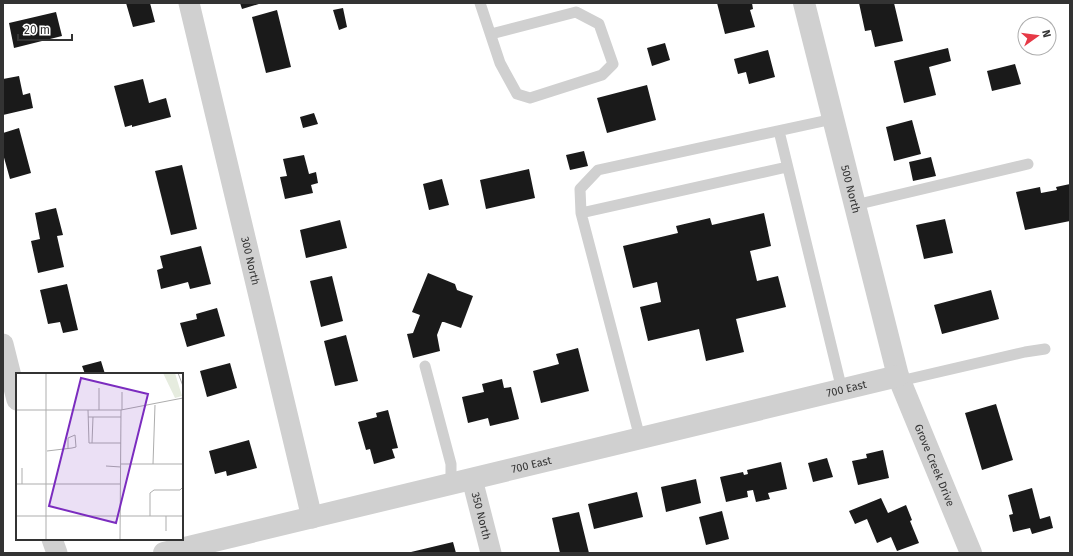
<svg xmlns="http://www.w3.org/2000/svg" width="1073" height="556" font-family="'Fira Sans',sans-serif">
<style>
.building{fill:#1a1a1a}
.lines{fill:none;stroke-linecap:round;stroke-linejoin:round}
.service{stroke:#d0d0d0;stroke-width:11}
.minor{stroke:#d0d0d0;stroke-width:21}
.tertiary{stroke:#d0d0d0;stroke-width:22}
.labels{text-anchor:middle;stroke-width:4;stroke-linejoin:round;paint-order:stroke}
.street-label{font-size:11px;fill:#333;stroke:#fff}
.inset-road{fill:none;stroke:#adadad;stroke-width:1}
.view{fill:#7b2cbf;fill-opacity:0.15;stroke:#7b2cbf;stroke-width:2}
.inset-edge{fill:none;stroke:#333;stroke-width:2}
</style>
<rect width="100%" height="100%" fill="#fff"/>
<path class="building" d="M126,3H150L155,22L133,27Z
M240,3H262L242,9Z
M717,3H752L753,9L750,10L755,27L725,34Z
M859,3H894L903,41L875,47L871,30L865,31Z
M343,8L347,27L339,30L333,10Z
M277,10L291,67L266,73L252,17Z
M56,12L62,36L14,48L9,23Z
M665,43L670,60L652,66L647,48Z
M948,48L951,61L929,67L936,95L904,103L894,61Z
M768,50L775,77L749,84L746,72L738,74L734,59Z
M1015,64L1021,84L992,91L987,71Z
M19,76L23,95L30,93L33,108L3,115V79Z
M143,79L149,103L166,98L171,117L132,127V125L125,127L114,86Z
M647,85L656,120L607,133L597,98Z
M314,113L318,124L303,128L300,117Z
M912,120L921,154L894,161L886,127Z
M19,128L31,173L10,179L3,154V133Z
M584,151L588,166L570,170L566,155Z
M304,155L309,174L316,172L318,183L311,185L313,193L285,199L280,177L287,176L283,159Z
M931,157L936,176L913,181L909,162Z
M182,165L197,229L171,235L155,171Z
M529,169L535,198L486,209L480,180Z
M442,179L449,205L429,210L423,184Z
M1070,184V221L1025,230L1016,192L1040,187L1041,193L1057,190L1056,187Z
M56,208L63,235L57,236L64,267L38,273L31,241L40,239L35,213Z
M764,213L771,246L750,251L757,281L778,276L786,307L736,319L744,352L706,361L699,329L648,341L640,307L661,302L657,282L633,288L623,246L678,233L676,226L710,218L712,225Z
M945,219L953,253L924,259L916,225Z
M340,220L347,248L306,258L300,230Z
M201,246L211,284L190,289L188,282L161,289L157,270L163,268L160,256Z
M428,273L455,284L457,290L473,296L461,328L444,322H442L437,335L440,351L413,358L407,334L413,333L420,315L412,312Z
M332,276L343,321L321,327L310,281Z
M67,284L78,330L63,333L60,322L48,324L40,290Z
M991,290L999,319L942,334L934,305Z
M217,308L225,336L187,347L180,323L197,319L196,314Z
M346,335L358,381L335,386L324,341Z
M578,348L589,391L541,403L533,371L559,364L556,354Z
M101,361L105,374H85L82,366Z
M230,363L237,388L207,397L200,371Z
M502,379L504,388L511,387L519,419L490,426L488,418L468,423L462,397L484,392L482,384Z
M996,404L1013,460L982,470L965,413Z
M388,410L398,448L392,449L395,458L374,464L370,449L366,450L358,422L377,417L376,413Z
M249,440L257,468L227,476L226,471L215,474L209,451Z
M883,450L889,478L858,485L852,461L867,458L866,454Z
M827,458L833,477L813,482L808,463Z
M781,462L787,489L768,493L770,499L756,502L753,490L747,491L748,497L726,502L720,477L743,472L744,475L748,474L747,470Z
M696,479L701,503L666,512L661,487Z
M1032,488L1040,519L1050,516L1053,528L1032,534L1030,528L1013,532L1009,515L1013,514L1008,495Z
M637,492L643,517L594,529L588,504Z
M881,498L888,513L906,505L912,520L910,521L919,543L897,551L891,537L877,543L867,519L855,524L849,511Z
M722,511L729,539L706,545L699,517Z
M579,512L589,553H560L552,518Z
M453,542L456,553H412L411,552Z"/>
<g class="lines">
<path class="service" d="M480,3L500,63L517,94L530,98L602,75L613,64L599,24L576,12L491,34
M779,131L842,390
M855,205L1028,164
M581,213L787,167
M425,366L451,464V484
M900,381L1025,352L1045,349
M640,438L581,213L580,189L598,170L833,119"/>
<g class="minor">
<path id="s1" d="M189,3L312,518"/>
<path d="M3,344L17,400"/>
<path id="s2" d="M472,479L491,553"/>
<path d="M52,539L57,553"/>
</g>
<g class="tertiary">
<path id="s3" d="M804,3L898,376L971,553"/>
<path id="s4" d="M164,553L898,376"/>
</g>
</g>
<g class="labels">
<g class="street-label">
<text dy="4" stroke="none"><textPath href="#s3" startOffset="192">500 North</textPath></text>
<text dy="4" stroke="none"><textPath href="#s1" startOffset="265">300 North</textPath></text>
<text dy="4" stroke="none"><textPath href="#s4" startOffset="702">700 East</textPath></text>
<text dy="4" stroke="none"><textPath href="#s4" startOffset="378">700 East</textPath></text>
<text dy="4" stroke="none"><textPath href="#s3" startOffset="481">Grove Creek Drive</textPath></text>
<text dy="4" stroke="none"><textPath href="#s2" startOffset="38">350 North</textPath></text>
</g>
</g>
<g transform="translate(16 373)">
<rect width="167" height="167" fill="#fff"/>
<path d="M147,0H159L166,23L159,25Z" fill="#e6ecdf"/>
<path class="inset-road" d="M162,0L167,13M0,37H105L167,25M72,37L73,70H105M83,37V15M106,37V19M72,44H105M167,59V79M76,70L77,44M31,78L56,75L60,74L59,62L52,65V76M105,91H167M137,91L139,32M90,93L105,94M0,111H104M6,111V95M0,143H167M134,143V120L138,117H164L167,114M150,143V158M30,167V0M104,167L105,37"/>
<path class="view" d="M65,5L132,21L100,150L33,133Z"/>
<rect width="167" height="167" class="inset-edge"/>
</g>
<rect width="1073" height="556" fill="none" stroke="#333333" stroke-width="8"/>
<g transform="translate(1037 36) rotate(76)"><circle r="19" fill="#ffffff" stroke="#adadad"/>
<path d="M0-3L7 15L0 10L-7 15Z" fill="#e63946"/>
<text y="-6" font-size="11" font-weight="bold" text-anchor="middle" fill="#333333">N</text>
</g>
<path d="M18 34v6h54v-6" fill="none" stroke="#333333" stroke-width="2"/>
<text x="24" y="34" font-size="12" fill="#333333" stroke="#ffffff" stroke-width="3" paint-order="stroke">20 m</text>
</svg>
